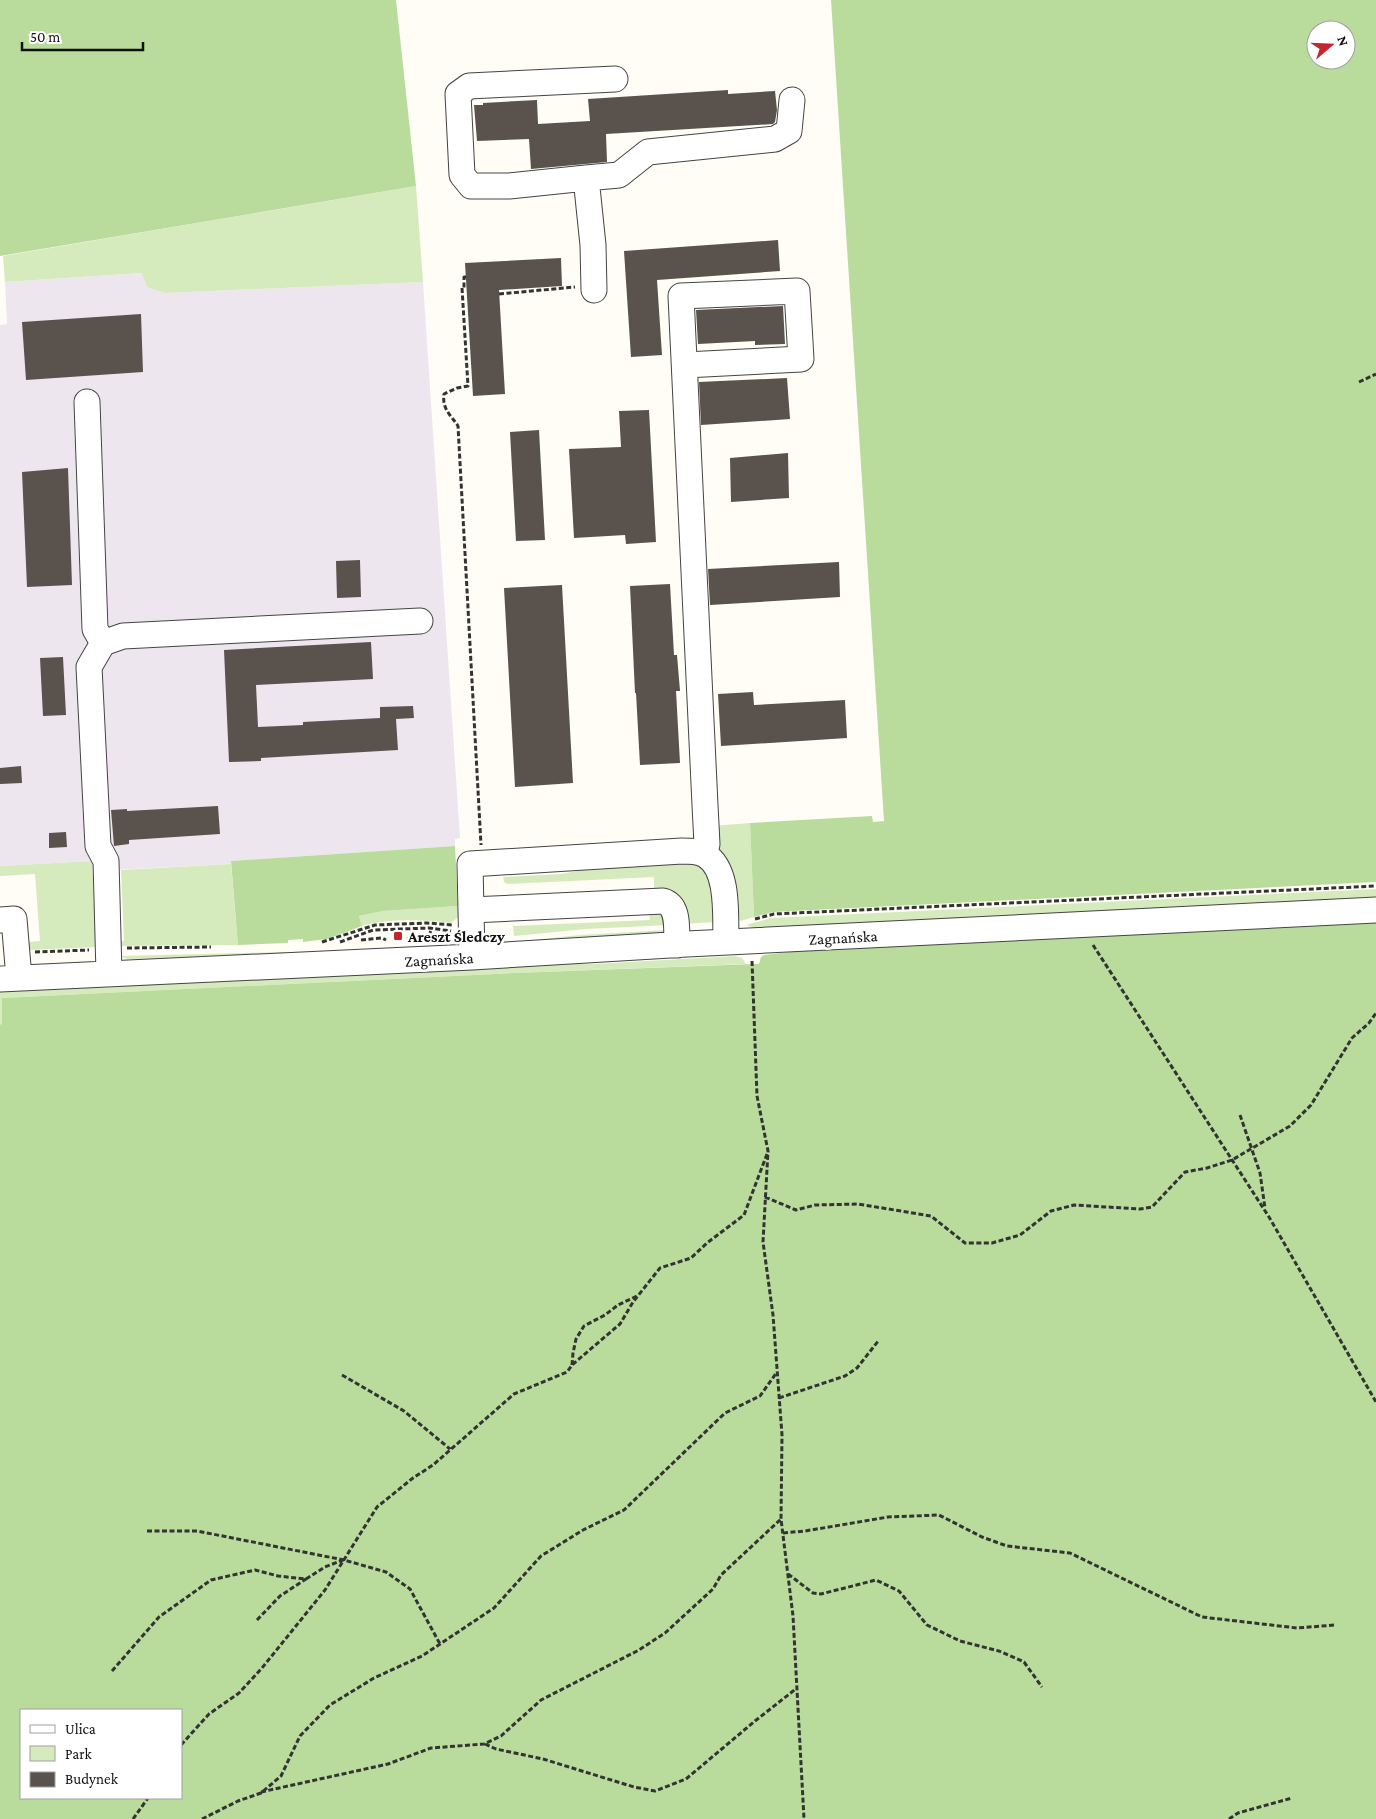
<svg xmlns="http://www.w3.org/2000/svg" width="1376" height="1819" font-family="'Crimson Pro',serif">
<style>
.industrial{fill:#eee6ef}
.green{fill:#d5ebbd}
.forest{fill:#b9dc9c;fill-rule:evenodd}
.building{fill:#5a524d}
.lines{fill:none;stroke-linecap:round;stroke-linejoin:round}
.minor-casing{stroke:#444;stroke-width:27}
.path{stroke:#333;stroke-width:3;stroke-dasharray:5 2.5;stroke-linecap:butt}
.minor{stroke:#fff;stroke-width:25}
.poi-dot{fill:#c4262e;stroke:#fff;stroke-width:2}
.labels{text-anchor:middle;stroke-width:5;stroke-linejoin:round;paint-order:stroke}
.poi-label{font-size:16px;font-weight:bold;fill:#111;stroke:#fff;text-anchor:start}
.street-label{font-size:16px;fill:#111;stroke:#fff}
</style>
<rect width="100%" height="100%" fill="#fffdf5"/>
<path class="industrial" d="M143,273L148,287L165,293L423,282L460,838L455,839V846L231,861V864L93,871L91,861L0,866V325L7,324L5,282Z"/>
<path class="green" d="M416,186L423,282L165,293L147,287L142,273L5,282L3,256Z
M750,823L754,917L740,921L735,912L714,849L712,826Z
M92,861L97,947L28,950L27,942L40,941L35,874L0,876V866Z
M691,861L709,871L716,922L682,924L654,889V877L507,884L504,882L503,877L561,874L617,864Z
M231,864L238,945L114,946V942L124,941L121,870Z
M1376,889V903L784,927L755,928L746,925L771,918Z
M458,906V917L451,923C422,920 390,918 362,926L359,916L383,911Z
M661,907L669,925L586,929L514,936L513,926L650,920L649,912Z
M666,930L659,934C602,937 545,943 489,945L481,937L514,942L580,935Z
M286,952L281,955L243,957L128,959L118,956Z
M735,956L742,958L746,964L515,973L2,998V1023L0,1025V991L517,963L594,964Z"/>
<path class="forest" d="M0,0H396L416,186L0,256Z
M831,0H1376V882L773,912L754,917L750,823L872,816L873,822L884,821ZM1316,30H1346V60H1316Z
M455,846L458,906L383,911L359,916L362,926L327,939L303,942V939L288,940V943L238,945L231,861Z
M1376,917V1819H0V1025L2,1023V998L515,973L754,964H759L761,957L764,955L849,945ZM21,1710H181V1798H21Z"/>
<path class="building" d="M728,90V94L775,91L777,110L775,122L773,124L606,134L607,162L531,169L529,139L477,141L474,105H483V103L537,100L538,124L590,121L588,99Z
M778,240L780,271L657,280L662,355L631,357L624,251Z
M561,258L562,286L499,290L505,394L473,396L465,263Z
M783,306L785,344L755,345V341L698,344L696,310Z
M141,314L143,372L26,380L22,322Z
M787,378L790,419L701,425L699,382Z
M649,410L656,542L626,544L625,535L574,538L569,449L621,447L619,411Z
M539,430L545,540L516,541L510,432Z
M788,453L789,498L731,502L730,458Z
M68,468L72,585L27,587L22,472Z
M360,560L361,597L337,598L336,561Z
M839,562L840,597L710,605L708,569Z
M670,584L674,655H677L680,691H676L680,763L640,765L636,693H635L630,586Z
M562,585L573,783L515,787L504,588Z
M371,642L373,679L256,685L258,727L303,725V722L380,718V707L413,706L414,718L396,719L398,750L261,758V761L229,762L224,650Z
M63,657L66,715L43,716L40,658Z
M753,692L754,705L845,700L847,738L721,746L718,694Z
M21,766L22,783L0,784V768Z
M218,806L220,834L129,840V844L114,846L111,810L127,809V811Z
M66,832L67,847L49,848V833Z"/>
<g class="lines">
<g class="minor-casing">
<path id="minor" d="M586,178L509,186H471L462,175L458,94L469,86L615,79
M594,290L593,245L586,178L619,175L648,152L775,139L789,131L792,100
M685,365L801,359L797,291L681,296L705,805L707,844L705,855
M87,402L95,629L103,643
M471,910L663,901C680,906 676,930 677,945
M0,920L14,919L19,978
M472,957L470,864L682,851C690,851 698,851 705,855C730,869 725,918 726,942
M109,974L106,861L98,846L89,667L103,643L123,636L420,621
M0,979L472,957L687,944L1376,910"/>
</g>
<path class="path" d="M466,277H464V288H462L468,386L457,388L444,394C442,409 450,414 458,426L481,845
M499,294L575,287
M1359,382L1376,374
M755,919L774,914L1376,886
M407,939L429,936L432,927
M361,940L382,938L386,940
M322,942L375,925L427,923L453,925
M340,942L373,930L429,928L451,931
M1093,945L1269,1217L1376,1402
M127,948L211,947
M35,952L89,950
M752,961L757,1096L768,1151L763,1242L773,1315L782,1435L781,1519L793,1616L804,1819
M1240,1115L1260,1173L1265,1208
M765,1197L796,1210L815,1205L858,1204L931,1216L965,1243H992L1020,1235L1051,1211L1074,1205L1140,1209L1152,1207L1185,1172L1207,1168L1232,1160L1290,1126L1311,1105L1352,1038L1369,1023L1376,1013
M572,1365L573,1353L576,1339L584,1326L605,1315L618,1305L637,1296
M342,1375L404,1411L450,1449
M779,1398L845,1376L857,1368L879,1340
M147,1531H197L344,1560L386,1572L410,1589L440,1644
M783,1533L805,1531L888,1517L939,1515L982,1537L1007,1546L1070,1553L1202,1617L1297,1628L1335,1625
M788,1574L813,1593L821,1594L876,1580L899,1591L927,1625L960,1641L999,1651L1024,1662L1042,1687
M257,1620L280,1596L306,1579
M112,1671L159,1617L211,1580L255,1570L278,1576L306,1579L325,1567L343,1560
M485,1744L496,1749L543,1759L634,1787L655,1791L686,1779L755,1721L797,1688
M181,1745L209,1714L239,1693L262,1668L325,1590L377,1507L413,1478L433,1465L514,1394L567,1372L572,1365L620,1324L633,1302L660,1268L691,1258L707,1243L744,1215L767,1154
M261,1792L388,1764L431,1748L484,1744L501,1736L541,1700L639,1650L665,1633L713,1589L721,1575L781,1519
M133,1819L148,1798
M202,1819L238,1801L261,1793L281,1776L300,1736L330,1705L374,1678L422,1656L494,1608L541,1556L583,1530L624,1510L725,1413L760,1396L777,1372
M1229,1819L1238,1813L1292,1798"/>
<use href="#minor" class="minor"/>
</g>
<rect class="poi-dot" x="393" y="931" width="10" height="10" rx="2.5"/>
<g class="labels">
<g class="poi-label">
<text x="408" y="942">Areszt Śledczy</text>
</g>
<g class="street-label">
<text transform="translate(843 937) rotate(-3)" y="6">Zagnańska</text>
<text transform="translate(439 959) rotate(-3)" y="6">Zagnańska</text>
</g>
</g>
<rect x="20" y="1709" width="162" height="90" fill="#ffffff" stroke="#a0a0a0"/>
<rect x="30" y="1725" width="25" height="8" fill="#ffffff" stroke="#a0a0a0"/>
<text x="65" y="1734" font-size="15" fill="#111111">Ulica</text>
<rect x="30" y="1746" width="25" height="15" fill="#d5ebbd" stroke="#a0a0a0"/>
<text x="65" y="1759" font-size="15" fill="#111111">Park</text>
<rect x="30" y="1772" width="25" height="15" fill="#5a524d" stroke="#a0a0a0"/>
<text x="65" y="1784" font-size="15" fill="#111111">Budynek</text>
<g transform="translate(1331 45) rotate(71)"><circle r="24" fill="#ffffff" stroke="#a0a0a0"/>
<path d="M0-4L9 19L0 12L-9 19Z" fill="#c4262e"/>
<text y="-8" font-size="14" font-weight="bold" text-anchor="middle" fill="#111111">N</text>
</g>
<path d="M22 42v8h121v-8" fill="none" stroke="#111111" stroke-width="2.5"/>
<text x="30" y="42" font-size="15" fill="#111111" stroke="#ffffff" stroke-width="4" paint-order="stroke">50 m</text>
</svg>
